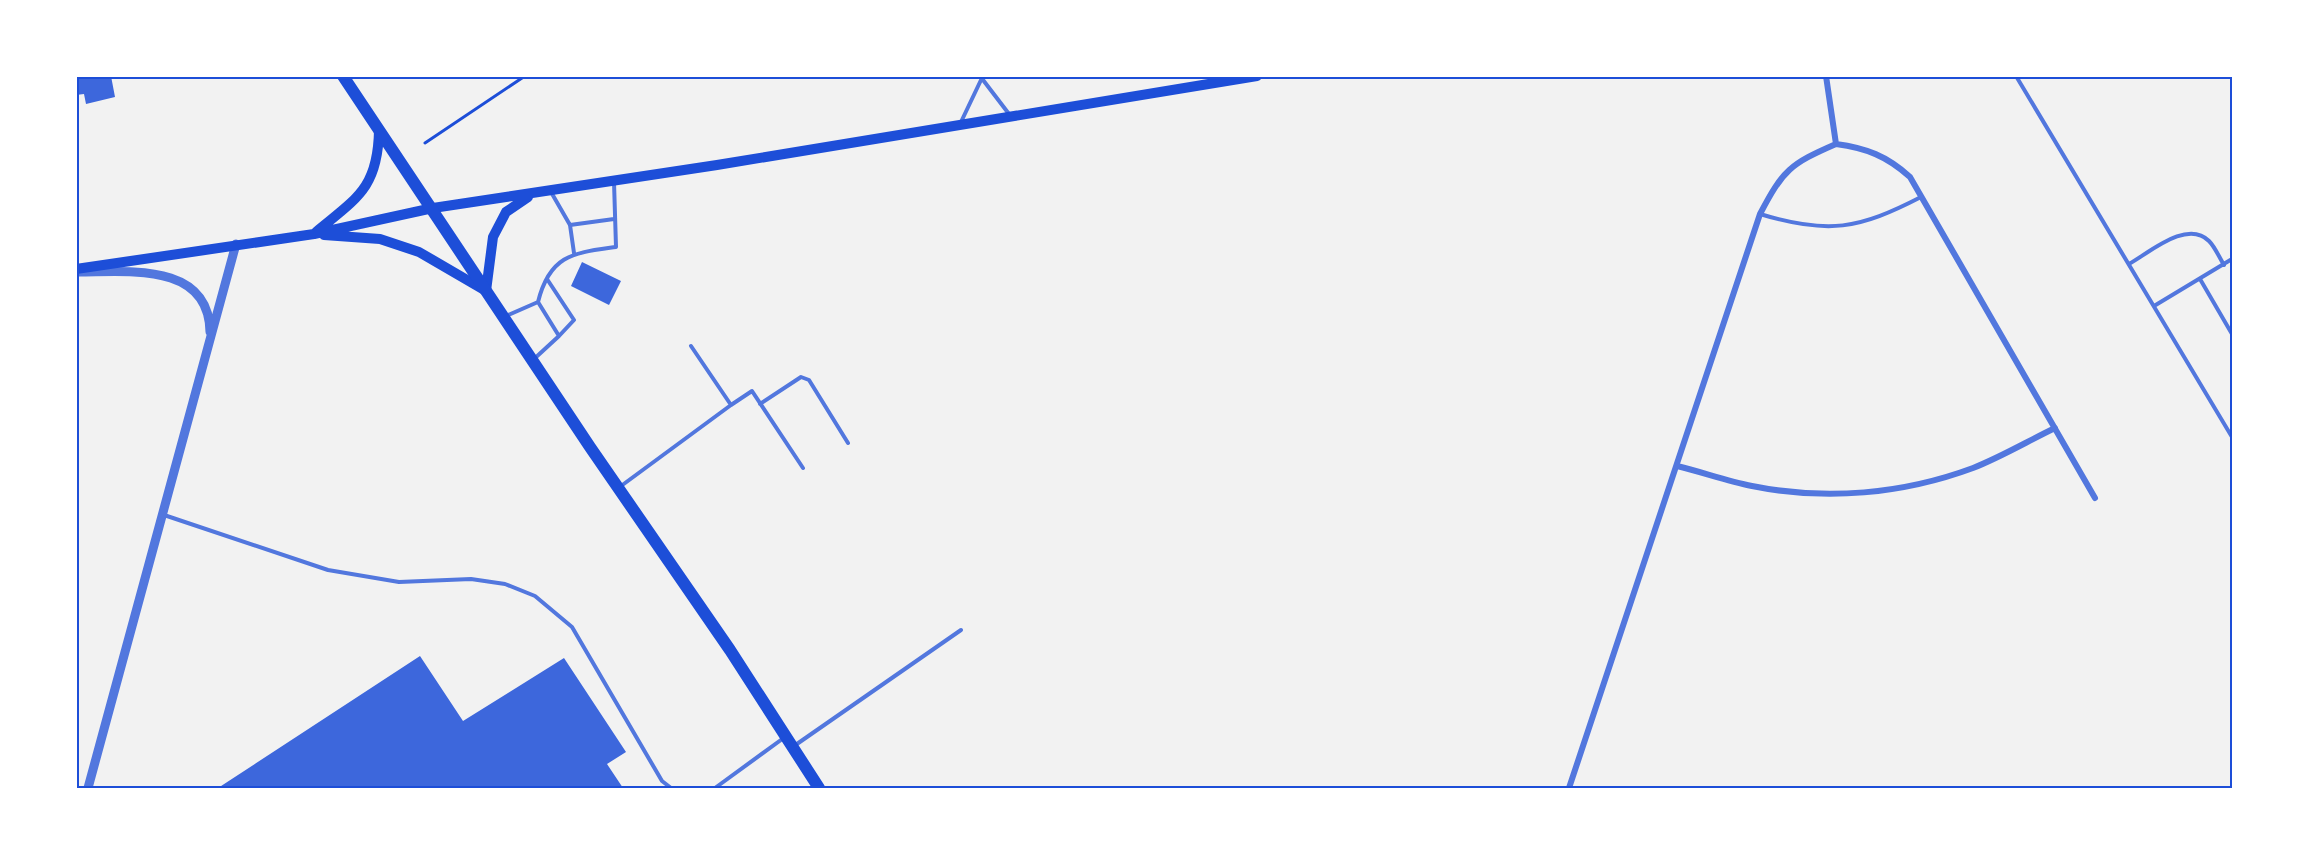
<svg xmlns="http://www.w3.org/2000/svg" width="2309" height="865" font-family="'Titillium Web',sans-serif">
<style>
.building{fill:#3d67dc}
.lines{fill:none;stroke-linecap:round;stroke-linejoin:round}
.path{stroke:#1d4ed8;stroke-width:3}
.service{stroke:#5277de;stroke-width:4}
.minor{stroke:#5277de;stroke-width:6}
.tertiary{stroke:#5277de;stroke-width:9}
.secondary{stroke:#1d4ed8;stroke-width:10}
.primary{stroke:#1d4ed8;stroke-width:12}
.neatline{fill:none;stroke:#1d4ed8;stroke-width:2}
</style>
<rect width="100%" height="100%" fill="#f2f2f2"/>
<path class="building" d="M76,76H111L115,97L86,104L84,94L76,95Z
M582,262L621,281L609,305L571,286Z
M420,656L463,721L564,658L626,752L607,764L623,788H218Z"/>
<g class="lines">
<path class="path" d="M425,143L525,76"/>
<path class="service" d="M980,76L1009,114
M2016,76L2232,437
M961,122L981,80
M551,192L570,225L614,219
M1760,214C1828,235 1859,229 1921,197
M570,225L574,253
M2129,264C2149,253 2187,219 2209,241C2215,247 2219,257 2224,265
M547,279L574,320L559,336
M2200,279L2232,334
M2154,306L2232,259
M506,316L538,302
M534,359L559,336L538,302C550,254 574,253 616,247L614,182
M760,404L801,377L809,380L848,443
M731,405L752,391L803,468
M621,486L731,405L691,346
M164,515L328,570L399,582L471,579L505,584L535,596L572,627L662,781L671,788
M794,746L961,630
M715,788L785,737"/>
<path class="minor" d="M1836,144C1866,148 1887,156 1910,177L2095,498
M1677,466C1702,472 1727,481 1752,486C1826,501 1903,494 1973,468C2001,457 2028,441 2055,428
M1569,788L1760,214C1783,170 1790,164 1836,144L1826,76"/>
<path class="tertiary" d="M79,272C128,272 209,262 210,332
M88,788L236,244"/>
<path class="secondary" d="M316,232C357,198 378,188 379,130
M324,235L380,239L419,252L486,291L493,237L506,212L528,197
M76,269L314,234L433,208L717,165L1257,76"/>
<path class="primary" d="M343,76L590,447L730,650L819,788"/>
</g>
<rect width="2309" height="865" fill="none" stroke="#ffffff" stroke-width="156"/>
<rect x="78" y="78" width="2153" height="709" class="neatline"/>
</svg>
